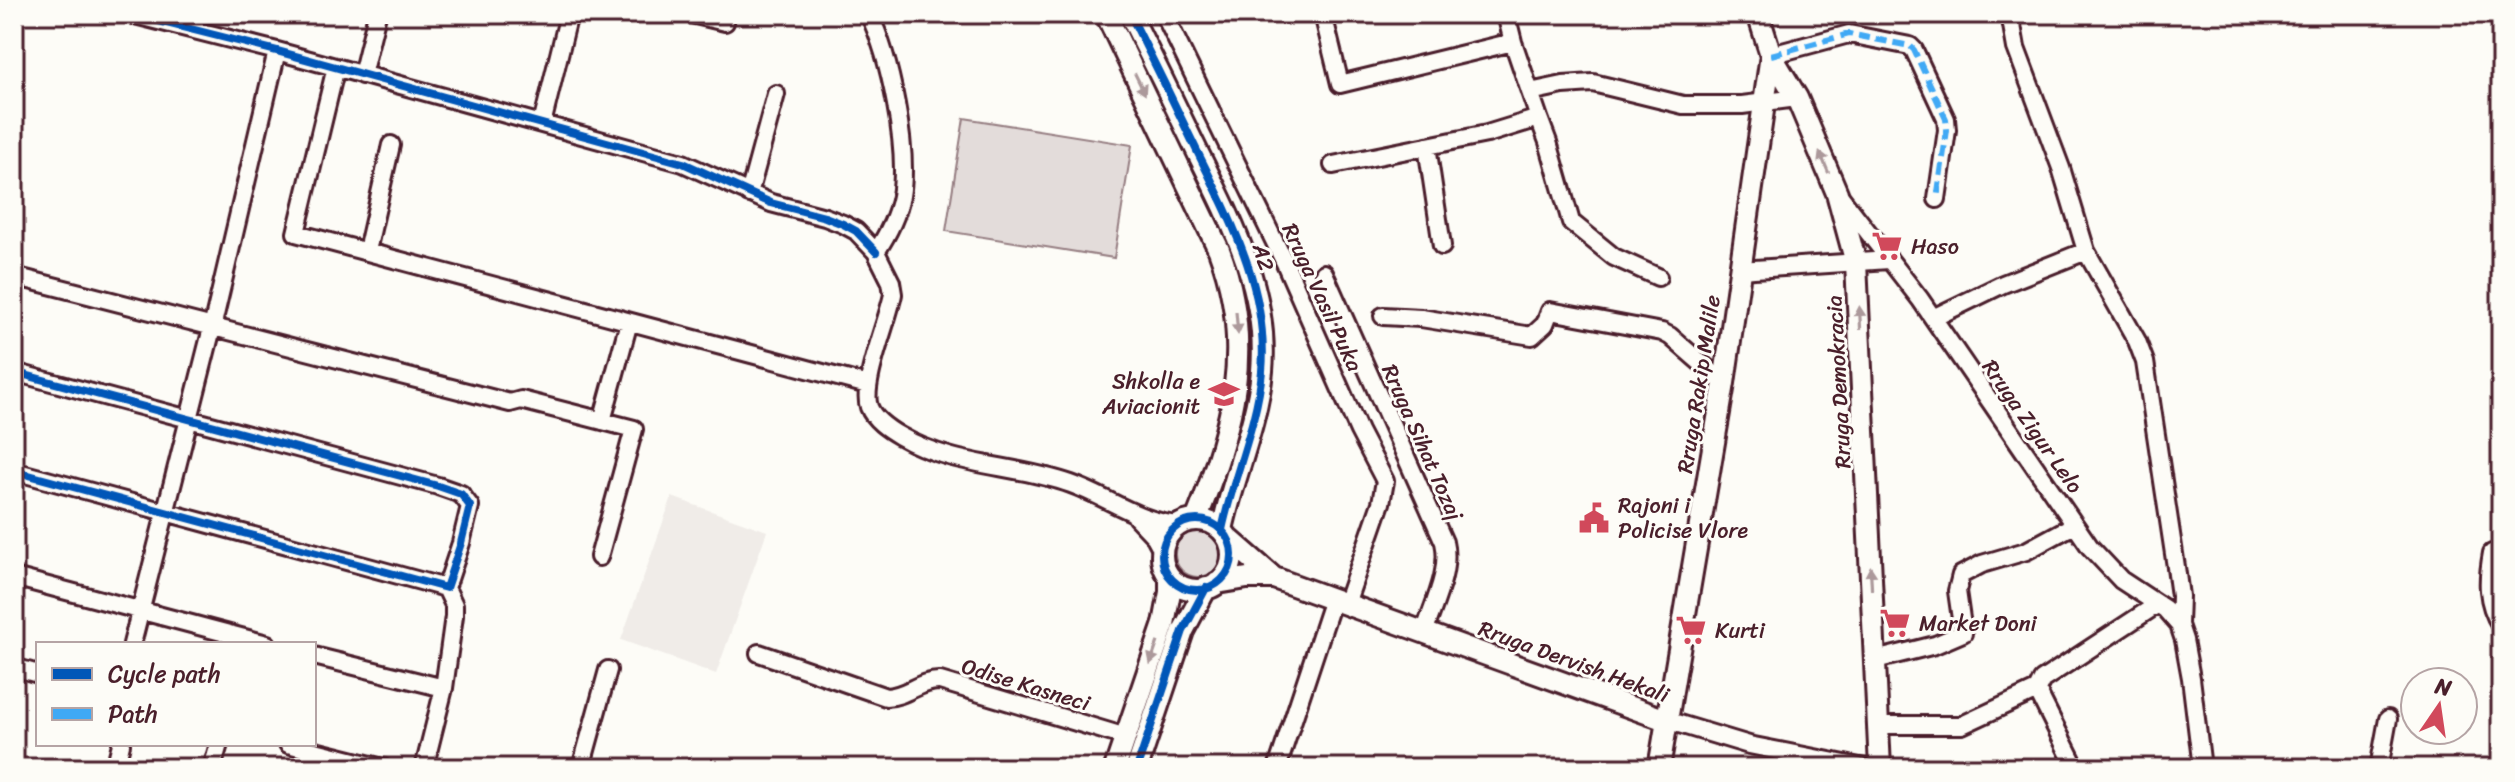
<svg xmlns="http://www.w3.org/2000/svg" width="2515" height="782" font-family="Sriracha,sans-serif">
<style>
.built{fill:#f0ece8}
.green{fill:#e3dcda;stroke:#967e82;stroke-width:2}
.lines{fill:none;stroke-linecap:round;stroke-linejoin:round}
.minor-casing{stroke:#4a1f2b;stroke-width:22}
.major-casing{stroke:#4a1f2b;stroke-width:26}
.minor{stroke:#fdfcf7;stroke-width:16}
.major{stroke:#fdfcf7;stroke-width:20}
.quiet{stroke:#3fa9f5;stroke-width:6;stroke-dasharray:12 6;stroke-linecap:butt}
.cycleway-casing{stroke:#fdfcf7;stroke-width:13}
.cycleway{stroke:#0057b8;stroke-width:8}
.oneway{fill:#ac999b}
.labels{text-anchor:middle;stroke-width:6;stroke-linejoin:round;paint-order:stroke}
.poi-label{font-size:22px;fill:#4a1f2b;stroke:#fdfcf7;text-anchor:start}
.street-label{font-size:22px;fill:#4a1f2b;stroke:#fdfcf7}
</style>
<rect width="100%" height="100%" fill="#fdfcf7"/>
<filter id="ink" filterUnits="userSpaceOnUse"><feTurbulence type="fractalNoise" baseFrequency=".0125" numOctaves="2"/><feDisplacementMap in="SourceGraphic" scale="16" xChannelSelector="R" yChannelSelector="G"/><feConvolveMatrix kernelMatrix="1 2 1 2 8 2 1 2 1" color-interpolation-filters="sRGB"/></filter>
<g filter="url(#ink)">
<path class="built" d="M672,497L767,531L716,674L621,640Z"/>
<path class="green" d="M964,118L1132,145L1114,258L946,231Z
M1175 554a23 23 0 1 1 46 0a23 23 0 1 1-46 0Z"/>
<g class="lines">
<g class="minor-casing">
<path id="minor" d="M131,14L277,51L683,163L771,203L825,217L843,224L856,231L876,252
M691,14L725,22
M869,14C890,57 909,149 901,196C897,217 888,234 876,252L891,282L893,294C888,321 861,384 869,407C874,420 888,429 900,436C953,467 1014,464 1071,484C1108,497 1138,522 1179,525
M1164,14L1285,263L1359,431L1385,481L1381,503L1346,604
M1323,14L1340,84L1513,42
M2010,14L2016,48L2061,168L2086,251L2137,341L2145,362L2176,567L2180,596L2179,625L2184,640L2191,678L2202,768
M1771,55L1849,34L1910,46L1914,50L1946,119L1947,130L1937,199
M336,67L296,233L868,385
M362,75L377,14
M1530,92L1563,85L1593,83L1683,105H1742L1797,98
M1539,118L1548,142L1571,222L1614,257L1658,277
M542,124L569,14
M1427,146L1442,246
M1333,165L1487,134L1539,118L1513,42L1506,14
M749,194L776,94
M1840,196L1920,299L2090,547L2121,580L2165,609L2179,625
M367,251L391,145
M1739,270L1889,260
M1324,273L1444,542C1451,571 1433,605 1424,633
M14,276L510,403L521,400L634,429L599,557
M1383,316L1421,318L1532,336L1545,324L1550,311L1662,332L1670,336L1724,383
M1933,318L2003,284L2086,251
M14,372L438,486L461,494L470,506L461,543L446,588L14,471
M602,421L629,322
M1136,517L1155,537L1162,550
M2492,553C2487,580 2486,602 2501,626
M14,577L267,644
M132,644L212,328L277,51
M759,653L886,697C906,697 920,680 940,681L1126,737
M314,656L444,688L424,768
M1875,660L1935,645L1963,633L1957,591L1961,575L1982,564L2026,551L2074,525
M14,667L38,674
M444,688L454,616V605L446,588
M2037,690L2076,768
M1666,720L1749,745L1865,768
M1878,725H1962L2037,690L2042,680L2158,604
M288,744L315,751L312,768
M315,751L383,768
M115,768L121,744
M212,768L219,744
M581,768L608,670
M1277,768L1333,599
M2379,768L2388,719"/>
</g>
<g class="major-casing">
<path id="major" d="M1106,14L1219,250C1255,346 1233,428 1196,520
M1130,14C1153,60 1175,105 1197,151C1231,220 1269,291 1262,371C1257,425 1233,477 1222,530
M1758,14L1771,55L1797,98L1837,193L1856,263L1880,768
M1162 555a35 35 0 1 1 70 0a35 35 0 1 1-70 0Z
M1227,537L1274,578L1666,720
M1217,583L1247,578H1274
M1115,768L1164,624L1170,592V577
M1137,768L1183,631L1206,588
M1659,768L1724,383L1771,55"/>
</g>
<use href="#minor" class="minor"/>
<use href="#major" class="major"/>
<path class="quiet" d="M1771,55L1849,34L1910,46L1914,50L1946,119L1947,130L1937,199"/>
<g class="cycleway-casing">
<path id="cycleway" d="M131,14L277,51L683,163L771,203L825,217L843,224L856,231L876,252
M1130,14C1153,60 1175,105 1197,151C1231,220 1269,291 1262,371C1257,425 1233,477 1222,530
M14,372L438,486L461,494L470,506L461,543L446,588L14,471
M1162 555a35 35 0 1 1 70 0a35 35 0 1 1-70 0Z
M1137,768L1183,631L1206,588"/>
</g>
<use href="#cycleway" class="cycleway"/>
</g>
<defs><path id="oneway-solid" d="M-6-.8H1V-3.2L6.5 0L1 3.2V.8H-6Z" transform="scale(2)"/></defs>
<g class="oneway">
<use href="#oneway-solid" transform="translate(1140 84) rotate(64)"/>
<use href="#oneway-solid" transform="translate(1824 162) rotate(-113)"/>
<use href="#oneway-solid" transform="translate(1860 318) rotate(-93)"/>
<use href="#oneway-solid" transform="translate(1237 323) rotate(85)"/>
<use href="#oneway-solid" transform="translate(1871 578) rotate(-93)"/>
<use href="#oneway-solid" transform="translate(1154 653) rotate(109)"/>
</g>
</g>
<defs>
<g id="supermarket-bare" transform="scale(2.4)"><path d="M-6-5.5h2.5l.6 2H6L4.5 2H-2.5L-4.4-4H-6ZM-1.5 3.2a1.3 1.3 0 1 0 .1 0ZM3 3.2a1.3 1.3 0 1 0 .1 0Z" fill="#d1495b" stroke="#fdfcf7" stroke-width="2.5" paint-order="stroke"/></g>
<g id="school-bare" transform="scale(2.4)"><path d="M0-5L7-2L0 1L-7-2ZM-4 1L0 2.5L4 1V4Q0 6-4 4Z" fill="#d1495b" stroke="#fdfcf7" stroke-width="2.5" paint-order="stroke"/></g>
<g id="civic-bare" transform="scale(2.4)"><path d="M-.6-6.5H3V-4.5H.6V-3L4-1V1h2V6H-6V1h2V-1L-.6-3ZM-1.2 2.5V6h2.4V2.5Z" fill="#d1495b" stroke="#fdfcf7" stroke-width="2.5" paint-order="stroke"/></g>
</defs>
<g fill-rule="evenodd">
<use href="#supermarket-bare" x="1887" y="246"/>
<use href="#school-bare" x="1224" y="394"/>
<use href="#civic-bare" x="1594" y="518"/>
<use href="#supermarket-bare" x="1895" y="623"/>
<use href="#supermarket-bare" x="1691" y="630"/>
</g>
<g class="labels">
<g class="poi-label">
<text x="1911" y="254">Haso</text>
<text x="1200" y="389" text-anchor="end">Shkolla e<tspan x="1200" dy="25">Aviacionit</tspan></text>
<text x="1618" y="513">Rajoni i<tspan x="1618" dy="25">Policise Vlore</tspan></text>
<text x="1919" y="631">Market Doni</text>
<text x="1715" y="638">Kurti</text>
</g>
<g class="street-label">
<text transform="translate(1264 257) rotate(73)" y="8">A2</text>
<text transform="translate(1323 297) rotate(65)" y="8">Rruga Vasil Puka</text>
<text transform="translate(1838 382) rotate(-93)" y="8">Rruga Demokracia</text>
<text transform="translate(1698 384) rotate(-81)" y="8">Rruga Rakip Malile</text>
<text transform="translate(2033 426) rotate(55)" y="8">Rruga Zigur Lelo</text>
<text transform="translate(1423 442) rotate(66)" y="8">Rruga Sihat Tozaj</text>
<text transform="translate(1574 661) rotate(20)" y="8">Rruga Dervish Hekali</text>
<text transform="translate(1026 684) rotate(17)" y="8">Odise Kasneci</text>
</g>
</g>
<rect width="2515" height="782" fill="none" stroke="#fdfcf7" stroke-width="48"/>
<rect x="24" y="24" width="2467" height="734" fill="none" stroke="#4a1f2b" stroke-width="3" filter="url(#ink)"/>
<rect x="36" y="642" width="280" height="104" fill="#fdfcf7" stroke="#b5a4a5" stroke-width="2"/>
<rect x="52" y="668" width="40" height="12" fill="#0057b8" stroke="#b5a4a5" stroke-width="2"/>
<text x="108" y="682" font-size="24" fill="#4a1f2b">Cycle path</text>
<rect x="52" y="708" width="40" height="12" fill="#3fa9f5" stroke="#b5a4a5" stroke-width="2"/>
<text x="108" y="722" font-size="24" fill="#4a1f2b">Path</text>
<g transform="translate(2439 706) rotate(13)"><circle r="38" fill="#fdfcf7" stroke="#b5a4a5" stroke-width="2"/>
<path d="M0-6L14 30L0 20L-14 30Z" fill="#d1495b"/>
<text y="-12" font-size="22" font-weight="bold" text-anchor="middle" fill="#4a1f2b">N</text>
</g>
</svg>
